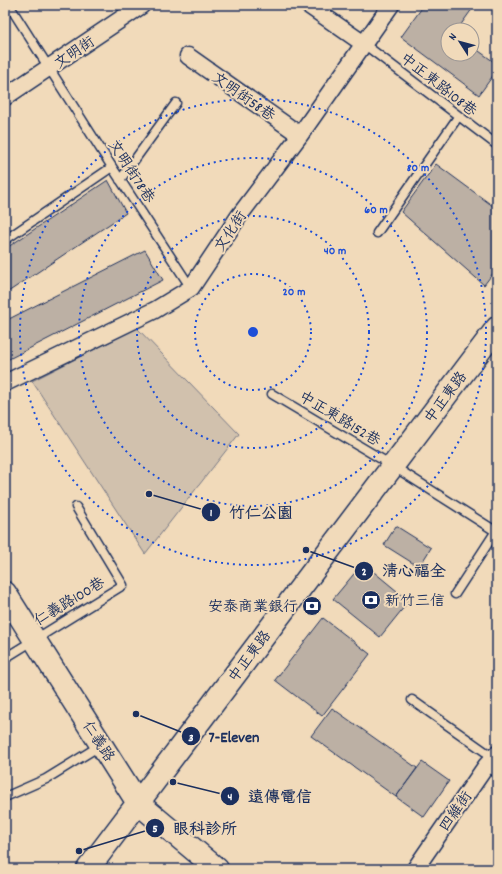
<svg xmlns="http://www.w3.org/2000/svg" width="502" height="874" font-family="Dekko,'LXGW WenKai TC',sans-serif">
<style>
.green{fill:#d1c1ad;stroke:#767886}
.building{fill:#bcb0a4;stroke:#1b2f5e}
.lines{fill:none;stroke-linecap:round;stroke-linejoin:round}
.lane-casing{stroke:#1b2f5e;stroke-width:11}
.street-casing{stroke:#1b2f5e;stroke-width:19}
.secondary-casing{stroke:#1b2f5e;stroke-width:25}
.lane{stroke:#f1daba;stroke-width:8}
.street{stroke:#f1daba;stroke-width:16}
.secondary{stroke:#f1daba;stroke-width:22}
.ring{fill:none;stroke:#1d4ed8;stroke-width:2;stroke-dasharray:2 4}
.labels{text-anchor:middle;stroke-width:4;stroke-linejoin:round;paint-order:stroke}
.street-label{font-size:15px;fill:#1b2f5e;stroke:#f1daba}
.poi-label{font-size:15px;fill:#1b2f5e;stroke:#f1daba;text-anchor:start}
.centre{fill:#1d4ed8;stroke:#f1daba;stroke-width:2}
.ring-label{font-size:12px;text-anchor:middle;font-weight:bold;fill:#1d4ed8;stroke:#f1daba;stroke-width:4;stroke-linejoin:round;paint-order:stroke}
.leader{fill:none;stroke:#1b2f5e;stroke-width:1.5}
.callout-dot{fill:#1b2f5e;stroke:#f1daba;stroke-width:1.5}
.mark-label{font-size:12px;text-anchor:middle;font-weight:bold;fill:#fff}
.callout-label{font-size:16px;text-anchor:middle;font-weight:bold;fill:#1b2f5e;stroke:#f1daba;stroke-width:4;stroke-linejoin:round;paint-order:stroke}
</style>
<rect width="100%" height="100%" fill="#f1daba"/>
<filter id="ink" filterUnits="userSpaceOnUse"><feTurbulence type="fractalNoise" baseFrequency=".025" numOctaves="2"/><feDisplacementMap in="SourceGraphic" scale="8" xChannelSelector="R" yChannelSelector="G"/><feConvolveMatrix kernelMatrix="1 2 1 2 8 2 1 2 1" color-interpolation-filters="sRGB"/></filter>
<g filter="url(#ink)">
<path class="green" d="M137,328L239,434L145,554L32,381Z"/>
<path class="building" d="M424,5H475L457,30H448V54H472V46L497,64V70L479,95L401,37Z
M436,164L497,209V268L484,285L401,212Z
M108,180L126,213L5,294V249Z
M145,250L163,280L5,361V321Z
M396,526L431,548L419,567L384,545Z
M363,563L409,601L380,637L333,599Z
M323,618L370,654L322,716L275,680Z
M332,708L417,768L396,797L311,736Z
M422,762L449,781L424,817L396,797Z"/>
<g class="lines">
<g class="lane-casing">
<path id="lane" d="M9,5L112,167L191,288
M364,44L497,145
M120,180L176,103
M377,233L458,117
M5,240L112,167
M272,394L393,466L497,532
M455,594L496,531
M5,658L123,585L76,507
M412,700L494,758
M486,766L497,773
M5,797L46,779L101,745"/>
</g>
<g class="street-casing">
<path id="street" d="M308,5L364,44
M188,56L300,135
M5,97L142,5
M5,383L155,310L191,288L239,216L300,135L391,5
M415,869L486,766L497,754"/>
</g>
<g class="secondary-casing">
<path id="secondary" d="M5,593L138,803L217,869
M88,869L497,328"/>
</g>
<use href="#lane" class="lane"/>
<use href="#street" class="street"/>
<use href="#secondary" class="secondary"/>
</g>
</g>
<g class="ring">
<circle cx="253" cy="332" r="58"/>
<circle cx="253" cy="332" r="116"/>
<circle cx="253" cy="332" r="174"/>
<circle cx="253" cy="332" r="233"/>
</g>
<defs>
<g id="bank-disc" transform="scale(1)"><circle r="9.5" fill="#1b2f5e" stroke="#f1daba"/><path d="M-6-4H6V4H-6ZM0-2.3a2.3 2.3 0 1 0 0 4.6a2.3 2.3 0 1 0 0-4.6Z" fill="#fff"/></g>
</defs>
<g fill-rule="evenodd">
<use href="#bank-disc" x="371" y="600"/>
<use href="#bank-disc" x="312" y="606"/>
</g>
<g class="labels">
<g class="street-label">
<text transform="translate(74 52) rotate(-34)" y="5">文明街</text>
<text transform="translate(439 84) rotate(38)" y="5">中正東路108巷</text>
<text transform="translate(244 96) rotate(35)" y="5">文明街58巷</text>
<text transform="translate(132 171) rotate(57)" y="5">文明街78巷</text>
<text transform="translate(230 231) rotate(-56)" y="5">文化街</text>
<text transform="translate(445 397) rotate(-53)" y="5">中正東路</text>
<text transform="translate(340 418) rotate(31)" y="5">中正東路152巷</text>
<text transform="translate(69 601) rotate(-31)" y="5">仁義路100巷</text>
<text transform="translate(249 656) rotate(-53)" y="5">中正東路</text>
<text transform="translate(99 741) rotate(57)" y="5">仁義路</text>
<text transform="translate(455 811) rotate(-55)" y="5">四維街</text>
</g>
<g class="poi-label">
<text x="385" y="605">新竹三信</text>
<text x="298" y="611" text-anchor="end">安泰商業銀行</text>
</g>
</g>
<circle cx="253" cy="332" r="6" class="centre"/>
<g class="ring-label">
<text x="418" y="171">80 m</text>
<text x="376" y="213">60 m</text>
<text x="335" y="254">40 m</text>
<text x="294" y="295">20 m</text>
</g>
<path class="leader" d="M149 494L211 512M306 550L364 571M136 714L191 736M173 782L230 796M79 851L155 828"/>
<g class="callout-dot">
<circle cx="149" cy="494" r="4"/>
<circle cx="306" cy="550" r="4"/>
<circle cx="136" cy="714" r="4"/>
<circle cx="173" cy="782" r="4"/>
<circle cx="79" cy="851" r="4"/>
<circle cx="211" cy="512" r="10"/>
<circle cx="364" cy="571" r="10"/>
<circle cx="191" cy="736" r="10"/>
<circle cx="230" cy="796" r="10"/>
<circle cx="155" cy="828" r="10"/>
</g>
<g class="mark-label">
<text x="211" y="516">1</text>
<text x="364" y="575">2</text>
<text x="191" y="741">3</text>
<text x="230" y="800">4</text>
<text x="155" y="832">5</text>
</g>
<g class="callout-label">
<text x="261" y="518">竹仁公園</text>
<text x="414" y="576">清心福全</text>
<text x="234" y="742">7-Eleven</text>
<text x="280" y="802">遠傳電信</text>
<text x="205" y="834">眼科診所</text>
</g>
<rect width="502" height="874" fill="none" stroke="#f1daba" stroke-width="20"/>
<rect x="10" y="10" width="482" height="854" fill="none" stroke="#1b2f5e" stroke-width="1.5" filter="url(#ink)"/>
<g transform="translate(460 42) rotate(306)"><circle r="19" fill="#f1daba" stroke="#9b9695"/>
<path d="M0-3L7 15L0 10L-7 15Z" fill="#1b2f5e"/>
<text y="-6" font-size="11" font-weight="bold" text-anchor="middle" fill="#1b2f5e">N</text>
</g>
</svg>
